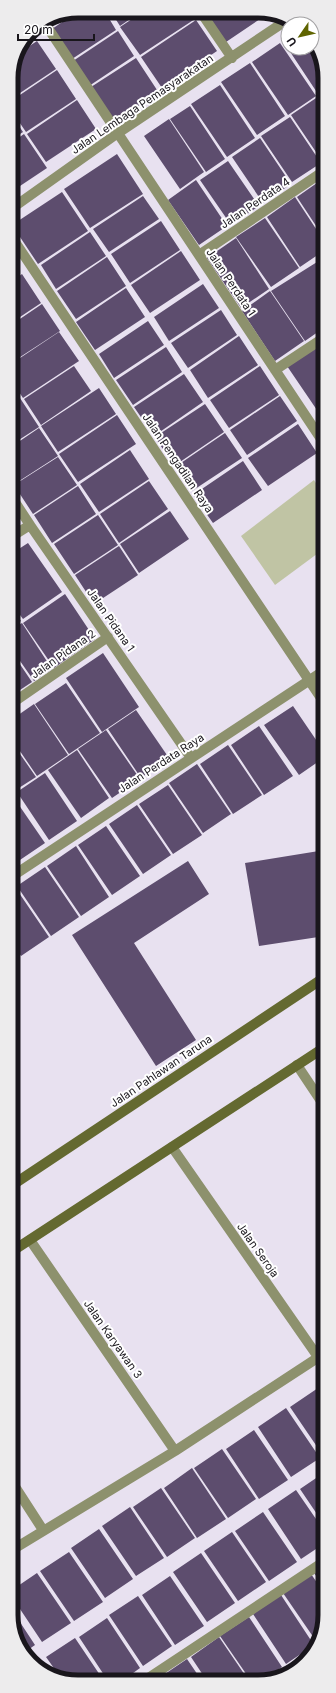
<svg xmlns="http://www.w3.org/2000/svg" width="336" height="1693" font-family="Inter,sans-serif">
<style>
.green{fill:#c0c4a4}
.building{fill:#5d4d6e}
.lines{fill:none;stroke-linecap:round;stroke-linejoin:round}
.minor{stroke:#8d916d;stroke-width:10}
.secondary{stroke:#646930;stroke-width:10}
.labels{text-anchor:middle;stroke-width:4;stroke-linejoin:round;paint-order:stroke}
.street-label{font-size:11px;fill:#19161c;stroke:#fff}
.rim{fill:none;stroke:#19161c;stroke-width:5}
</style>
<rect width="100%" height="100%" fill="#e8e1f0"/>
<path class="green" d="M314,480L325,497V548L275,585L241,536Z"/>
<path class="building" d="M269,13L226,42L206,14Z
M192,14L195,19L140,55L120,27L138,15Z
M107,15L116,30L72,59L52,29L71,16Z
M113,15H136L120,26Z
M53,16H65L50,26L46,20Z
M196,20L217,51L162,88L141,57Z
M30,31L35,38L24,45L27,40Z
M118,31L134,56L89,86L73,61Z
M288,33V48H312V42L324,69V86L316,91L281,38Z
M37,41L56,69L11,99V74L22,51Z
M280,43L316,96L288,115L252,62Z
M136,58L159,93L114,122L91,87Z
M250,63L285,116L257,135L221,82Z
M57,70L76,99L26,132L11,110V101Z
M220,85L255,138L227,157L191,104Z
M319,96L324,104V159L322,161L291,115Z
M77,100L96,129L46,162L27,134Z
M190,106L225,159L206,172L170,119Z
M11,114L23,132L11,140Z
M290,117L321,163L292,182L261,136Z
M169,119L204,172L180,189L144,136Z
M24,134L47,168L11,192V143Z
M260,138L291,184L263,203L232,157Z
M117,154L143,194L90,228L64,189Z
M228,161L259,206L231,225L200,180Z
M324,178V238L297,197Z
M196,180L227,226L199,245L168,200Z
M62,192L88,231L38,264L12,225Z
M143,196L159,219L109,252L93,229Z
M295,197L324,241L325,250L300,267L267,217Z
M265,218L299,268L271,287L236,237Z
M161,221L180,250L130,283L111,254Z
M90,232L106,256L56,289L41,265Z
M236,238L269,289L241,308L207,258Z
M181,251L200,280L150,313L131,285Z
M107,257L126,286L76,319L57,291Z
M325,257V327L305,341L271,291Z
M22,274L41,303L11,323V282Z
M203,284L219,308L169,341L154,317Z
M126,288L145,317L95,350L76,322Z
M270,291L304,341L275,361L242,311Z
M42,304L60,331L11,363V325Z
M221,310L237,335L188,368L171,343Z
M148,321L164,345L114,378L99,354Z
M59,332L79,361L23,398L11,380V364Z
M239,336L258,365L208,398L190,370Z
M325,343V356L319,347Z
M166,347L182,372L133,405L116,380Z
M315,347L325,361V414L321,416L287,366Z
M74,366L91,391L41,425L24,399Z
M260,366L279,395L229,428L210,400Z
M184,374L203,402L154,436L134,407Z
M11,385L19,397L11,402Z
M99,388L116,414L58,452L41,426Z
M280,396L297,421L247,455L230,430Z
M20,398L39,427L11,445V404Z
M205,404L224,432L174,466L155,437Z
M117,415L136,444L78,482L59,454Z
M298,424L317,453L268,486L248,458Z
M39,428L58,456L13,485L11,481V447Z
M225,433L242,458L192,491L175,467Z
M130,450L149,479L99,512L80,484Z
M58,457L77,485L33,514L14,485Z
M243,461L262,490L213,523L193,495Z
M149,481L168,509L119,543L100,514Z
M78,486L96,514L52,543L34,515Z
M170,511L189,539L139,573L120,544Z
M98,515L118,545L74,574L54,544Z
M28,543L62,592L23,619L11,603V554Z
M119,546L138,575L94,604L75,575Z
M65,594L95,639L54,668L23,623Z
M11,606L21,621L11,627Z
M22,623L52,669L34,681L11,648V630Z
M11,651L32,682L11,696Z
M103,653L139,707L102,732L66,678Z
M66,683L100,733L69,754L35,704Z
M34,704L68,755L37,776L11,738V720Z
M293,706L325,753V757L299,775L264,725Z
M136,710L169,758L141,778L108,729Z
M259,726L293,776L264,795L231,745Z
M106,730L140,779L112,798L78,749Z
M11,741L36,777L11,793Z
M228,745L262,795L233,814L200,764Z
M77,750L109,798L81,818L48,770Z
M197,764L231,814L203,833L169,783Z
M45,773L77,821L49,840L17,792Z
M168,785L202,835L173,854L139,804Z
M12,795L45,843L17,862L11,854Z
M137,805L171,855L143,874L109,824Z
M106,826L140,876L112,895L78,845Z
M76,846L109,897L81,916L47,866Z
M325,850V936L259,946L245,863Z
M188,861L209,894L134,943L196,1040L156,1066L72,935Z
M45,867L79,917L51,936L17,886Z
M15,887L49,937L21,956L11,942V889Z
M11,945L20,958L11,964Z
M318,1388L325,1398L324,1457L290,1407Z
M286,1408L320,1458L291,1477L258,1427Z
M254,1430L288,1480L259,1499L226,1449Z
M222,1449L256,1499L228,1518L194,1468Z
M192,1468L226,1519L197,1538L164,1488Z
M325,1472V1526L300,1489Z
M161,1488L195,1538L167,1557L133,1507Z
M296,1490L325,1532V1543L301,1559L268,1509Z
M130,1507L164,1558L136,1576L102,1526Z
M263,1512L297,1562L269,1581L235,1531Z
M99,1529L133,1579L105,1598L71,1548Z
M232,1532L266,1582L238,1601L204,1551Z
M69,1552L103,1602L74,1621L40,1571Z
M201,1553L235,1603L207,1622L173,1572Z
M325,1565V1588L314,1573Z
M37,1573L71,1623L42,1642L12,1597V1590Z
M311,1574L325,1594V1619L316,1641L283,1593Z
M170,1576L204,1626L175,1645L142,1595Z
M281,1595L314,1645L286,1664L253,1614Z
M138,1596L172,1646L143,1666L109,1615Z
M12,1610L35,1645L25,1652L12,1624Z
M249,1617L282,1667L262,1681H251L220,1636Z
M107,1618L140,1668L122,1681H108L79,1637Z
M219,1637L249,1681H207L191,1657Z
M75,1638L104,1681H65L61,1678L46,1657Z
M187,1659L202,1681H161L159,1678Z"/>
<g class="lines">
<path class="minor" d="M202,14L232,58
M44,22L325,445
M11,209L118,133L287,20
M11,236L325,704
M199,255L324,171
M275,370L325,337
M11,496L30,525L191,758
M11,537L30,525
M11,704L108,637
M11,877L325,670
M297,1065L325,1107
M172,1147L325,1367
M30,1240L175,1451
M12,1482L43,1530
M12,1550L175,1451L325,1353
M144,1681L325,1561"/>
<path class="secondary" d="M11,1186L325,977
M11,1252L325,1047"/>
</g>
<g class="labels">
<g class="street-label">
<text transform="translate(142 104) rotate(-34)" y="4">Jalan Lembaga Pemasyarakatan</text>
<text transform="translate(255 203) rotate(-34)" y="4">Jalan Perdata 4</text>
<text transform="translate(231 282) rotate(56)" y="4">Jalan Perdata 1</text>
<text transform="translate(178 463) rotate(56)" y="4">Jalan Pengadilan Raya</text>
<text transform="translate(111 620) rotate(55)" y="4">Jalan Pidana 1</text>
<text transform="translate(63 654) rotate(-35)" y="4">Jalan Pidana 2</text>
<text transform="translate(161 763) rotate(-33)" y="4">Jalan Perdata Raya</text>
<text transform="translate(161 1071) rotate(-34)" y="4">Jalan Pahlawan Taruna</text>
<text transform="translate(258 1250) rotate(55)" y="4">Jalan Seroja</text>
<text transform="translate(113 1339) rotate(55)" y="4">Jalan Karyawan 3</text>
</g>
</g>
<path d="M0 0H336V1693H0ZM78 18H258A60 60 0 0 1 318 78V1615A60 60 0 0 1 258 1675H78A60 60 0 0 1 18 1615V78A60 60 0 0 1 78 18Z" fill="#edeced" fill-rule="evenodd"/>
<path class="rim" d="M78 18H258A60 60 0 0 1 318 78V1615A60 60 0 0 1 258 1675H78A60 60 0 0 1 18 1615V78A60 60 0 0 1 78 18Z"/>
<g transform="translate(300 36) rotate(236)"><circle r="19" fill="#ffffff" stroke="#a3a2a4"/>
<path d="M0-3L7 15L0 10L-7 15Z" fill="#5f6400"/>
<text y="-6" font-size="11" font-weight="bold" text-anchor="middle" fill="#19161c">U</text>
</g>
<path d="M18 34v6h76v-6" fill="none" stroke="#19161c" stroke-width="2"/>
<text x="24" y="34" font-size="12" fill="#19161c" stroke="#ffffff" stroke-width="3" paint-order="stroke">20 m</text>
</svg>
